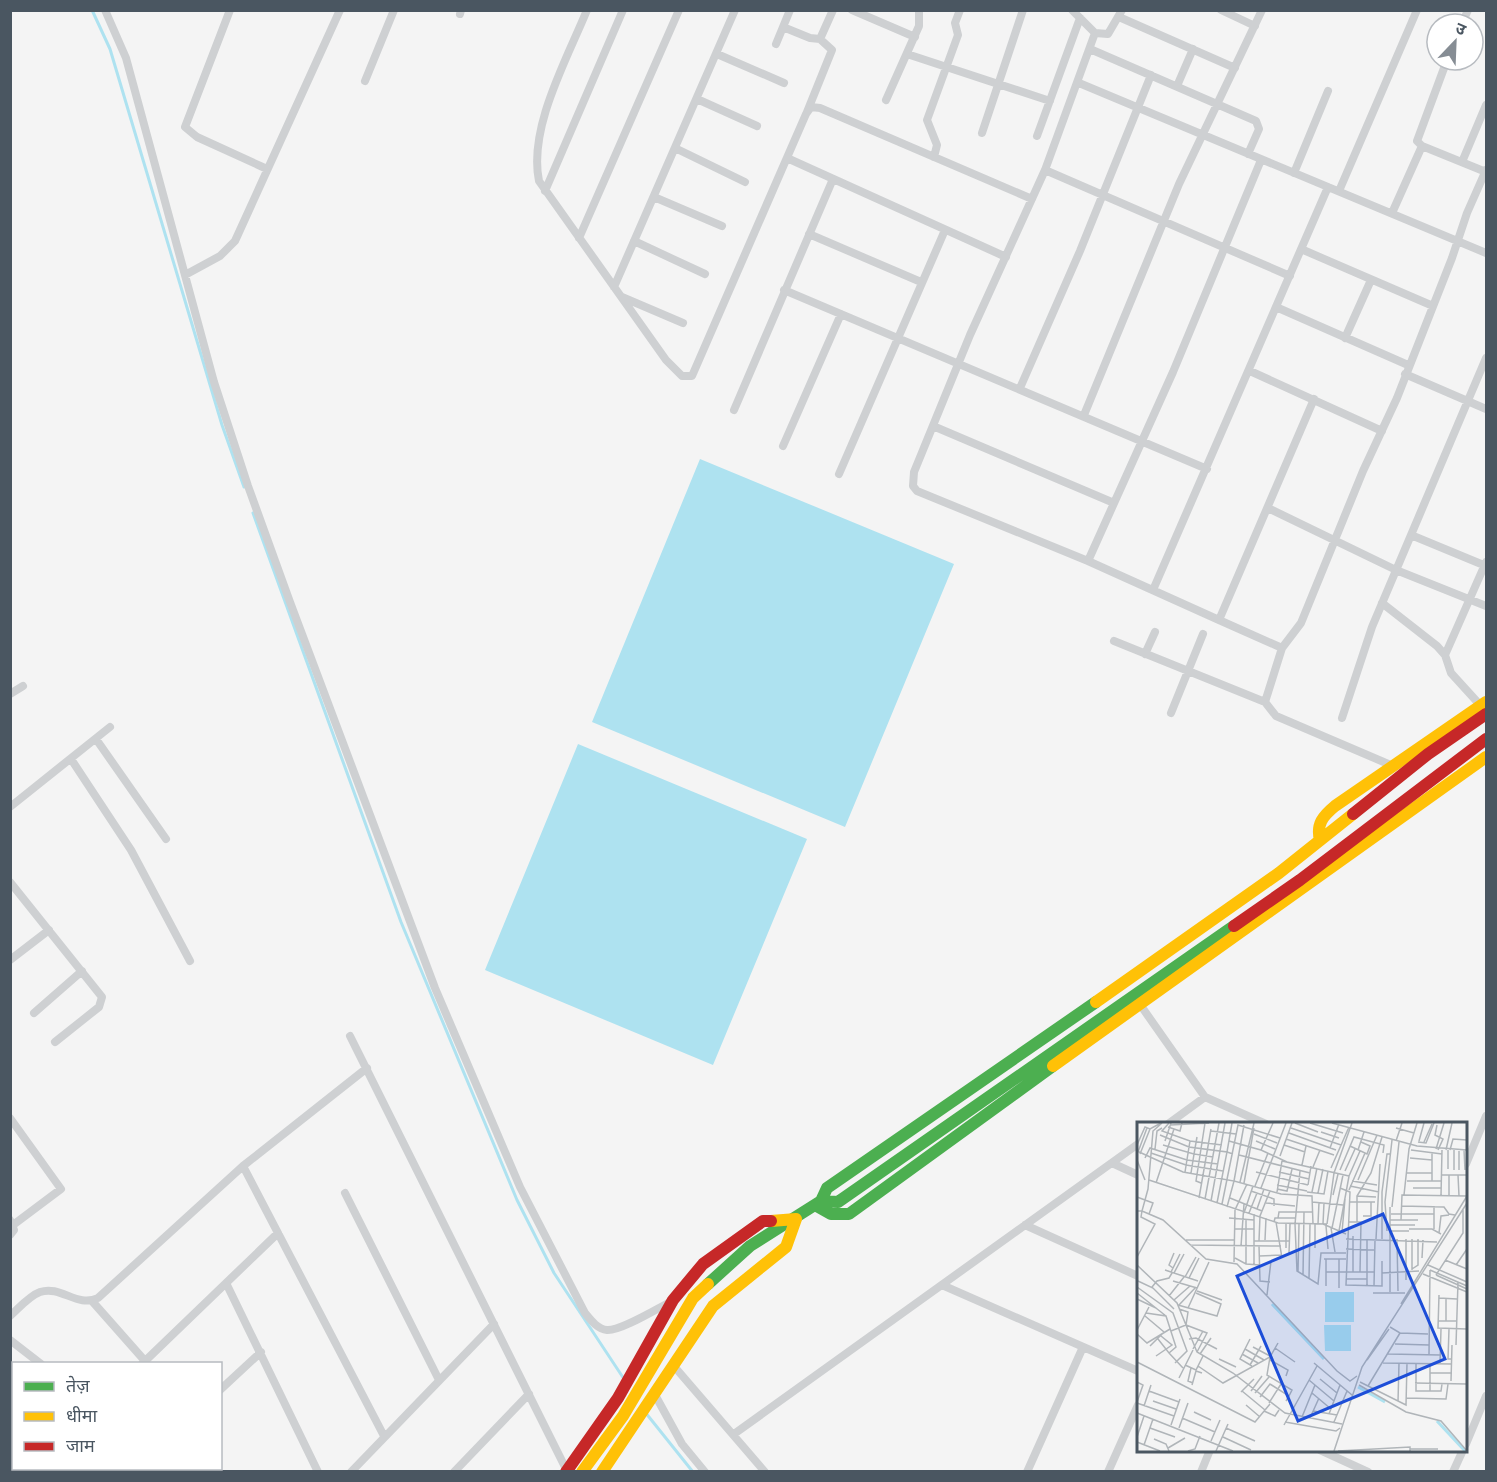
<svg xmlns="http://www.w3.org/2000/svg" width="1497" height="1482" font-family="'Public Sans','Noto Sans Devanagari',sans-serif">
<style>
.water{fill:#aee2f0}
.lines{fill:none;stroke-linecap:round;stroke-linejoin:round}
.stream{stroke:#aee2f0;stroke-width:3}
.street{stroke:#ced0d2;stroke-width:8}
.fast{stroke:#4caf50;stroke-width:12}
.slow{stroke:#ffc107;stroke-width:12}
.jam{stroke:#c62828;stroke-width:12}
.inset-river{fill:none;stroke:#aee2f0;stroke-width:3}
.inset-road{fill:none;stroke:#b0b5b9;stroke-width:1.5}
.view{fill:#1d4ed8;fill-opacity:0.15;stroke:#1d4ed8;stroke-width:3}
.inset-edge{fill:none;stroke:#4a5661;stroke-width:3}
</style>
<rect width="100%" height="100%" fill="#f4f4f4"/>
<path class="water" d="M700,459L954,564L845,827L592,722Z
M578,744L807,839L713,1065L485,970Z"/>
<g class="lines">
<path class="stream" d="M92,10L110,49L222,425L244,487
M253,513L401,922L517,1200L554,1273L624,1379
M645,1412L693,1472"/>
<path class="street" d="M105,10L126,58L214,382L248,486L290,602L435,988L520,1187L585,1313C590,1319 597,1329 607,1330C621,1331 658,1308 672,1301
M230,10L185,127L197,137L267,169
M587,10C567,59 528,128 539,181L666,360L682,376H692L806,114L811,107L820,108L1032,199
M852,10L915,37
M1072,10L1095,33
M1122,10L1108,34L1095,33L1045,170L970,335L914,472L913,486L917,491L1088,561L1219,620L1314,399
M1221,10L1255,26
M460,14L461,10
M1119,17L1235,68
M1462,24L1468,10
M783,27L810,38L820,39L833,10
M776,44L790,10
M1090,49L1256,121L1259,129L1248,154
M717,54L784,83
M907,54L1050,101
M1447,60L1417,141L1422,146L1486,172
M365,81L394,10
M1079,83L1486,253
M1177,86L1193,49
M697,99L757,126
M886,100L919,26V10
M807,112L832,50L820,39
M982,133L1023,10
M1037,136L1080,18
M675,148L745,182
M934,157L937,145L927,120L958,35L955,23L960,10
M787,158L1006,257
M1462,162L1486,105
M1045,170L1290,276
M1294,173L1328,91
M545,191L623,10
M1339,191L1417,10
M654,197L722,226
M1392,213L1422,146
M809,234L921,282
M579,238L679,10
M634,241L705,274
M1301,249L1433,306
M185,275L220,256L235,241L340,10
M614,287L735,10
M784,290L1207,469
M622,297L683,323
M1276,307L1408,365
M1345,338L1371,280
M1250,371L1382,431
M1405,374L1486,409
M1020,388L1080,251L1151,75
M734,410L833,179
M1084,415L1179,184L1262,10
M933,426L1114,503
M783,446L841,314
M839,474L945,230
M1268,508L1396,570L1486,606
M1411,535L1486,566
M1088,561L1173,372L1261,160
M1153,590L1328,187
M1382,603L1437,646L1445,655L1451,673L1481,706
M1219,620L1282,648
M1114,641L1265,702L1276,716L1393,766
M1145,654L1155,632
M1445,655L1486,562
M10,694L23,686
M1265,702L1282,648L1301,623L1363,471L1397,398L1452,258L1467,213L1486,170
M1171,713L1203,634
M1342,718L1372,627L1486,358
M96,739L166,839
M71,759L131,850L190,961
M10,807L110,727
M10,882L102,997L99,1007L55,1042
M10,960L49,930
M1139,1003L1205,1097L1266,1124
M34,1013L82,971
M350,1036L567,1471
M10,1118L61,1189L13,1225
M1168,1124L1205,1097
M1112,1163L1138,1175
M1466,1164L1486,1116
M243,1166L384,1436
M345,1193L439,1380
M10,1220L14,1230L10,1235
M1025,1225L1138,1276
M227,1285L318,1472
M942,1285L1138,1371
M92,1301L145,1361
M10,1316C19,1308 29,1296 40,1292C61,1285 77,1308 98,1298L243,1166L367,1068
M10,1340L41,1364
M142,1364L278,1233
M673,1365L765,1472
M220,1390L261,1352
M654,1393L682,1444L705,1472
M734,1434L1138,1144
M10,1435L14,1437
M1466,1444L1486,1396
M1320,1450L1368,1472
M56,1468L61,1472
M192,1468L197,1472
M134,1472L137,1468
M351,1472L494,1324
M454,1472L529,1394
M1027,1472L1083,1347
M1108,1472L1138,1405
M1201,1472L1210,1450
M1453,1472L1463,1450"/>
<path class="fast" d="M821,1201L838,1202L1234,926
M815,1205L831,1214H849L1053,1066
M708,1284L750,1246L821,1201L827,1188L1096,1002"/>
<path class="slow" d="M1320,840C1316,824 1323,816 1335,806L1486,702
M1096,1002L1279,873L1353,814
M1053,1066L1486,757
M582,1472L623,1416L693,1298L708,1284
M602,1472L713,1306L786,1247L796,1219L771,1221"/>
<path class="jam" d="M1353,814L1428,754L1486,714
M1234,926L1300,880L1486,739
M566,1472L618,1398L673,1300L703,1264L763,1221H771"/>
</g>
<g transform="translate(1137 1122)">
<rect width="330" height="330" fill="#f4f4f4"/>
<path d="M188,170H217V200H188ZM187,203H214V229H188Z" fill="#aee2f0"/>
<path class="inset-river" d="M135,182L187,237M221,265L248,280M300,299L328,329"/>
<path class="inset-road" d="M32,1L25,9L53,19L85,23M95,1L90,30L96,32M158,1L181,10M173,1L206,11M195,1L280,24L330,28M33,3L72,1M107,3L97,59L144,72L175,74L176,102M300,3L298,13L306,17L301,28M31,5L43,9L45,1M154,6L204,23M259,6L277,11M74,9L99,12M184,10L202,16M152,11L199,28M117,12L140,21M23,13L52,25L48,50M60,15L57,32L76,35M149,17L197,33M28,19L34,1M53,19L52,25L90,30L80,81M92,19L124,28L136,1M119,19L138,27M259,19L265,1M282,19L287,1M281,20L289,21L297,1M287,20L295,2M0,23L8,5L13,7L24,1M26,23L57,32L54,51M147,23L168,30M213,24L230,32L233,24L224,20M193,26L202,2M18,27L20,9L25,6M299,27L307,1M124,28L150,40M221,28L227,10M274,28L305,32M309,28L315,1M311,28V47M313,28L316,17L330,18M317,28V48M327,28L328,48M0,29L46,50L97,59L90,85M322,29V48M1,30L10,6M14,31L49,43L86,49M3,32L13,7M102,33L173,51M143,34L155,1M8,36L13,26L50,38L81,42M273,36L295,38M0,38L8,58M165,43L169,24M176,45L183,28M194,46L212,5M203,48L217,15L247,23L246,31M208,49L218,27M119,50L171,63M142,50L172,57M270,51H295M305,53H330M321,53L322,74M12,58L141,101L190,102M221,58L240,13M215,59L240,63M270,59H304M295,59V31M103,60L117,1M19,61L37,7M64,61L59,59L68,1M107,61L117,6M140,63L170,69M171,63L174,44M118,64L131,31M213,64L242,70M124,66L149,1M203,66L213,70L209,163L245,164V139M276,66H304M140,67L150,69L155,47M212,68L228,31M114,69L137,77V84M140,70L145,39L212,54M170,70L187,72L191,49M175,70L180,46M181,71L186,47M196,73L201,52M267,73L272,27L280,1M220,74L239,75M304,74L305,28M312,74V53M0,75L16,81L12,92M62,76L74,7M93,76L125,89M68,77L82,1M74,79L88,1M175,80L206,83M213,80H238M129,81L158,84M187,81L186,102L209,112M85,82L101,3L143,16M264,84L307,85L312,92L318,93M297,84V107M253,85V170M255,85L262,20M120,87L127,67M0,89H5L11,67L16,9L25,1M5,89L26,98L69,137L100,142L200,249L213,259L220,254M107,91L116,64M112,91L120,71M254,92H297M226,94H234V80M92,96L117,98M141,96L142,90H175M253,98H281M264,98L265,73L330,74M137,100L138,96H158M139,100L145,136M212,100H224L223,150M220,100V74L234,51L245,15M149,102V126M158,102L160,149L181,162L184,131H209M158,102L163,49M181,102L182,80M190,102L197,51L215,1M253,103H278M189,104L191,127M194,106L198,130M195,106L206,53M98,107H117M272,107H295L304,112M202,109L212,54L223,29M250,109L248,80L255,18M253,109H272M205,110L208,77M302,111L304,94L312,93M216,114V150M209,117L300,120M239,117L243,42M245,117V70L250,32H254M260,117L261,169M275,117V148M49,118H98M128,118L129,96M117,119H153M122,119L123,94L133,69M53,123L144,124M104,124L107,82M122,124L123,159L133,160M178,126V102M209,127L237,128M152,131L153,102M122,134L145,133M0,135L18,102L4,95L5,89M98,136L109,142L123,143M285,136L286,118M187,137H209M308,138L330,147M97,140L98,88L110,62M109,142V97M0,143L40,181L60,230L96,251L148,291L205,302M117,143V92M291,143L330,160M319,143L330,127M36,146L32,143L37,131M275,147L281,143V117M28,148L61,159M293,148L330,164M34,150L43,132M161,150L162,102M189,150H238M37,151L47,132M245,151L282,149M286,152L330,170M166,153L167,90M299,153L326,111V88M299,153L330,167M48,155L59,135M52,156L62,136M172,157L173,102M209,157H230M269,158V117M1,159L16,166L37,187M36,159L60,166M189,164V137M230,164V117M237,164L238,118M0,165L36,191L50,229L38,241M15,165L20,159L32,156L35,151M202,166V137M60,169L85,178M0,171L29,194M236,171H268M130,173L134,139M302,173L301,206L330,207M32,174L47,155M302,176L320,177M0,177L19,186M309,177V199M37,178L53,164M264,182L330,74M41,183L80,194L84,182L59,171M42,183L59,165M51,186L72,140M9,191L29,194L39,225L32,231L21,217M8,194L27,210L13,224M301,199H320M49,203L70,211L60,230M253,205L263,211L291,212M312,207L311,237H315M0,208L12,185M34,209L49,203L51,190L42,187M0,212L10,221L33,207M52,217L59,216L80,227M113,217L103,237L115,244M258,222L292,223M319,223L321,160M116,225L133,234M138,226L158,240M56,227L66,209M108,227L127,238M32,231L46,246M63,232L74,216M105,232L121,241M251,232L303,233M292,232L293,148M19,234L35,223L24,214M133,235L130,253L155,268L152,274M82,237L99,245M133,238L151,248L149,254M230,238L252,207M0,240L118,300L133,282M177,241L215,273M246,241L315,242M279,241V269H304L305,262M303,241L304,207M48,243L59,248L66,234M113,243L124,224M61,244L86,261L133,235L141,221M54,246L51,259L56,261M293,251H315M42,256L56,228M183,257L200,271M172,258L197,279M314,259L315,223M0,260L6,263L0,280M223,260L269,283L270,241M278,261L330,262M55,263L59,249L65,251M222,263L269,290L304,299L330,329M231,264L263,211M12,269L42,280M105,269L128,288M114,269L125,254M293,269V241M104,270L117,257M118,271L132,255M175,271L194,287M123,275L133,262L152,274L149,279M269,276L309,277L311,262M16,279L39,287M261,280L262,241M0,281L37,294M132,281L144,262M109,283L123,295M7,284L14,263M127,289L138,294L142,288M176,289L200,293M57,290L74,298M0,291L96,329M192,292L203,263M165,295L178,263M45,296L78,310M173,296L182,276M148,300L199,309L203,306M197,300L210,269M34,303L43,277M147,303L180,244M13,306L38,315M42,306L51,281M89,306L118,319M0,315L7,294M86,315L114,328M17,317L29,322L32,329M74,319L83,298M0,320L23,329M7,323L16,297M31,326L48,316M273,327H301M51,329L58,327L63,314M79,329L91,302M197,329L225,245L330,81M201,329L273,325V329"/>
<path class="view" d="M246,92L308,237L161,299L100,154Z"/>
<rect width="330" height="330" class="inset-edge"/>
</g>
<rect width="1497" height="1482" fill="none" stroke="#4a5661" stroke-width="24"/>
<rect x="12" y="1362" width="210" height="108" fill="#ffffff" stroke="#b7bbc0" stroke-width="1.5"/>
<rect x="24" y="1382" width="30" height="9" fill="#4caf50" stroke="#b7bbc0" stroke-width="1.5"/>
<text x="66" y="1392" font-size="18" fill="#4a5661">तेज़</text>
<rect x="24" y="1412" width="30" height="9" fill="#ffc107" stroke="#b7bbc0" stroke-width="1.5"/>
<text x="66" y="1422" font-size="18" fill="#4a5661">धीमा</text>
<rect x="24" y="1442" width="30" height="9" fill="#c62828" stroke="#b7bbc0" stroke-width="1.5"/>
<text x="66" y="1452" font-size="18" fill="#4a5661">जाम</text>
<g transform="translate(1455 42) rotate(23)"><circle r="28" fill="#ffffff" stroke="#b7bbc0" stroke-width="1.5"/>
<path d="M0-4.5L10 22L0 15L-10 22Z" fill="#868d94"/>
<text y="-9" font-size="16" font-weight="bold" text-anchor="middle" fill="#4a5661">उ</text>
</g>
</svg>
